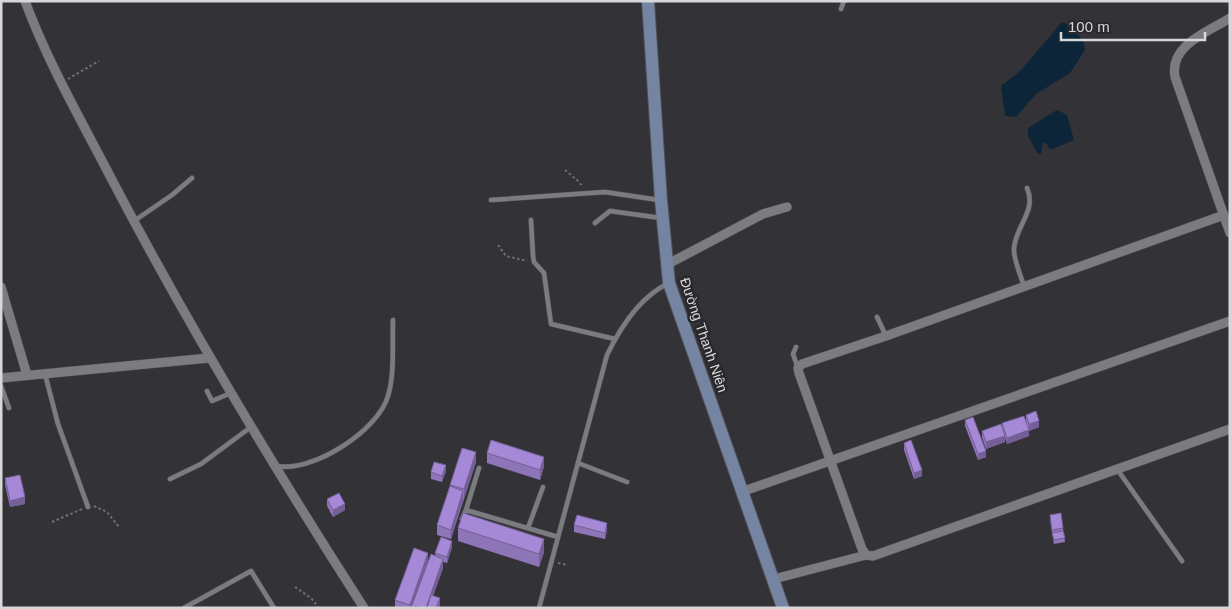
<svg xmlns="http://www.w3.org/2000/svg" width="1231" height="609" font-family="Arial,sans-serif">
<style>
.water{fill:#0d2538}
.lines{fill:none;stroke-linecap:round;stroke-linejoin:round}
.lane-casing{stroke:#505053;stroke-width:5.5}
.street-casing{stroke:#505053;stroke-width:10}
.secondary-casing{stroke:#505053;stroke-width:14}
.path{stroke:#707073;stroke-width:2;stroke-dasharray:2.5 2.5;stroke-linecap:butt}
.lane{stroke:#7b7c80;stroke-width:4.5}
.street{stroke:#7b7c80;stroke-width:9}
.secondary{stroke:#7584a2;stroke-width:12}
.wall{fill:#8e75b8}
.shaded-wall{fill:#745f96}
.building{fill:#a588d6;stroke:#745f96}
.labels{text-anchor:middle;stroke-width:5;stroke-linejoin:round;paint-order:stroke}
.street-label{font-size:14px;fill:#d8d8da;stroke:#29292d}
</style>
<rect width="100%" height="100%" fill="#333337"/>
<path class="water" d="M1062,22C1072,25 1085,40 1085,50L1070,73L1036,94L1016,117L1005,116L1001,86L1021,70Z
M1057,110L1067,115L1074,140L1050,150L1047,144L1043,142L1041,154H1038L1028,136V128Z"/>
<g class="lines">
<g class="lane-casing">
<path id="lane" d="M841,9L844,1
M491,200L605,192L659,200
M531,220L533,256L534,262L544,273L551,324L615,339
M134,221L172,195L192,178
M595,223L610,211L661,218
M1024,287C1021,275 1013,259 1014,248C1016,225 1037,211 1027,188
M877,317L886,336
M796,347L793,354L798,368
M45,374L58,424L88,507
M1,386L9,408
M207,391L212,401L231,393
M578,463L627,482
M277,466C312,473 378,431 388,396C395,373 392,344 393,320
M1117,469L1182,561
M170,479L201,464L251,427
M466,510L479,468
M462,519L466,510L558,537
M528,528L543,487
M184,608L251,571L274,608
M539,608L607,355C620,328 641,296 669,283"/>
</g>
<g class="street-casing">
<path id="street" d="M25,1C48,63 81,120 111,178C188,325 274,468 364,608
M1230,18C1208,32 1169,45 1175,77L1230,233
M666,265L763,214L787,207
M1,287L27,375
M1,378L209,358
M744,491L1230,321
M866,555L862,549L799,373L798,368L802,364L886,336L1224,215
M774,579L866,555L873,556L1230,429"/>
</g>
<g class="secondary-casing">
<path id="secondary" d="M648,1L661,200L669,283L783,608"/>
</g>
<path class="path" d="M68,79L99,61
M565,170L577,180L583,187
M498,245L506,256L527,261
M94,506L107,512L119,527
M52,522L82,509
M558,563L568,565
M295,587L311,598L319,608"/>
<use href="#lane" class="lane"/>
<use href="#street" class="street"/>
<use href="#secondary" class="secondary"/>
</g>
<path class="wall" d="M1026,415L1039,427L1029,431L1026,421Z
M965,420L986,457L978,460L965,426Z
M1002,423L1029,436L1007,444L1005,437V442L986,449L982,437V431L1002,428Z
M904,443L922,476L914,479L904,450Z
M487,453L544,466L540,480L487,463Z
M476,462L451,539L437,535V525L450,485Z
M446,471L442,482L431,479V472Z
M5,478L25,504L10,507L5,485Z
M327,499L345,510L333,517L327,506Z
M1050,515L1063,528L1065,542L1054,544L1050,521Z
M574,525L607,530L605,539L574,532Z
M458,528L544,552L539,567L458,541Z
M452,547L447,563L443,562V568L433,596L440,605L439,608H395V600L428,562L435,556V553Z"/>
<path class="shaded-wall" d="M1039,421V427L1029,431V424Z
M1029,430V436L1007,444V438Z
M1005,436V442L986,449V442Z
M986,451V457L978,460V454Z
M476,452V462L464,499V489Z
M544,457V466L540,480V470Z
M446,465V471L442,482V476Z
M922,470V476L914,479V473Z
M463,491V500L451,539V530Z
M25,497V504L10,507V501Z
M345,504V510L333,517V510Z
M607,523V530L605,539V533Z
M544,539V552L539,567V554Z
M452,541V547L447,563V557Z
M428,553V563L412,608H410V605Z
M443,559V568L429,608H426Z
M440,598V605L439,608H436Z"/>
<path class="building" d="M1036,411L1039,421L1029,424L1026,415Z
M1024,416L1029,430L1007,438L1002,423Z
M973,417L986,451L978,454L965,420Z
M1001,424L1005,436L986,442L982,431Z
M491,440L544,457L540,470L487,453Z
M911,440L922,470L914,473L904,443Z
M462,448L476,452L464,489L450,485Z
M434,462L446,465L442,476L431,472Z
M20,475L25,497L10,501L5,478Z
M450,486L463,491L451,530L437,525Z
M339,493L345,504L333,510L327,499Z
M463,513L544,539L539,554L458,528Z
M1061,513L1063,528L1052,530L1050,515Z
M577,515L607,523L605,533L574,525Z
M1063,531L1065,538L1054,540L1052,533Z
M441,537L452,541L447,557L435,553Z
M414,548L428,553L410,605L395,600Z
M431,554L443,559L426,608H420L415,606V608H411Z
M431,595L440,598L436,608H427Z"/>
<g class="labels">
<g class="street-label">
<text transform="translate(704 335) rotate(71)" y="5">Đường Thanh Niên</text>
</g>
</g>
<rect width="1231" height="609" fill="none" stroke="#d8d8da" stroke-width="5"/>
<path d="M1061 32v8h144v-8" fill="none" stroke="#d8d8da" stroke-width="2.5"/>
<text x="1068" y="32" font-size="15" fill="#d8d8da" stroke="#29292d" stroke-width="4" paint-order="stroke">100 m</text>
</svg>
